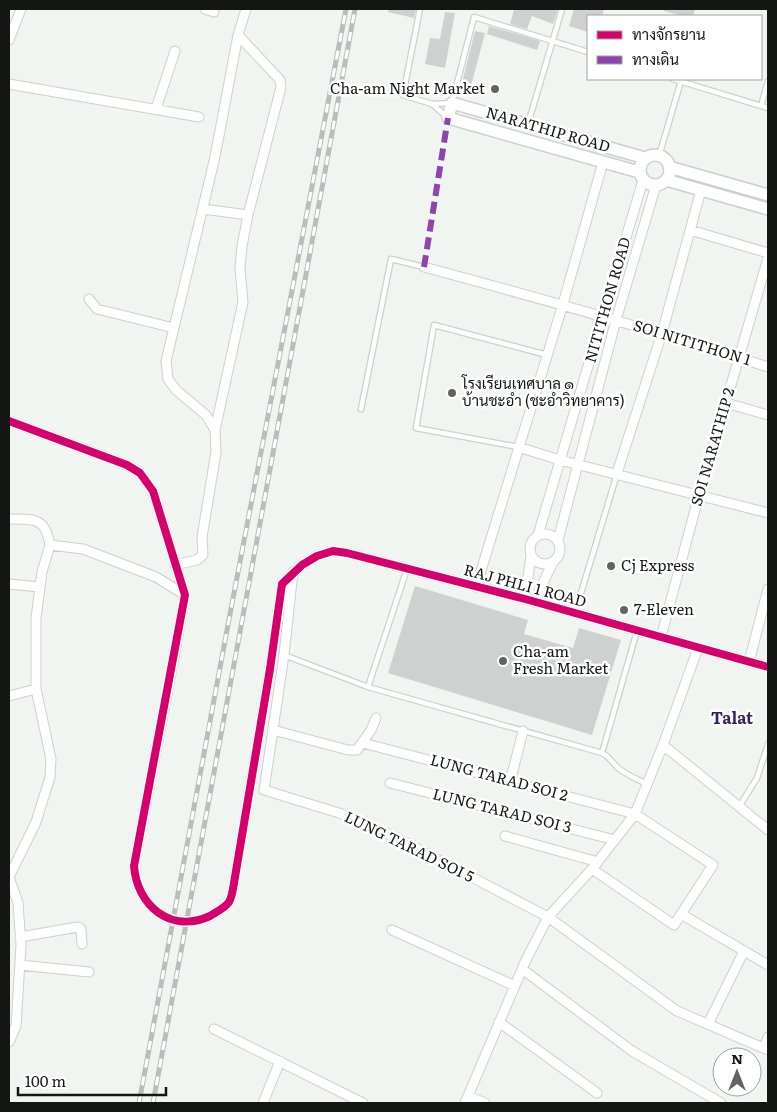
<svg xmlns="http://www.w3.org/2000/svg" width="777" height="1112" font-family="Literata,Sarabun,serif">
<style>
.building{fill:#ced1cf}
.lines{fill:none;stroke-linecap:round;stroke-linejoin:round}
.service-casing{stroke:#cdd0ce;stroke-width:7}
.minor-casing{stroke:#cdd0ce;stroke-width:11}
.tertiary-casing{stroke:#cdd0ce;stroke-width:14}
.service{stroke:#fdfefd;stroke-width:4.5}
.minor{stroke:#fdfefd;stroke-width:9}
.tertiary{stroke:#fdfefd;stroke-width:11}
.rail-casing{stroke:#bbbdbc;stroke-width:5}
.rail{stroke:#fff;stroke-width:3;stroke-dasharray:9;stroke-linecap:butt}
.minor-bridge-casing{stroke:#cdd0ce;stroke-width:11;stroke-linecap:butt}
.minor-bridge{stroke:#fdfefd;stroke-width:9}
.quiet{stroke:#8e44ad;stroke-width:6;stroke-dasharray:12 6;stroke-linecap:butt}
.cycleway-casing{stroke:#fff;stroke-width:11}
.cycleway{stroke:#d6006c;stroke-width:8}
.poi-dot{fill:#616462;stroke:#fff;stroke-width:2}
.labels{text-anchor:middle;stroke-width:5;stroke-linejoin:round;paint-order:stroke}
.poi-label{font-size:15px;fill:#141614;stroke:#fff;text-anchor:start}
.street-label{font-size:15px;fill:#141614;stroke:#fff}
.neighbourhood-label{font-size:16px;font-weight:bold;fill:#36245f;stroke:#fff}
</style>
<rect width="100%" height="100%" fill="#f1f5f2"/>
<path class="building" d="M388,9H416L414,18L388,12Z
M513,9H558L553,24L532,16L527,29L510,24L514,10Z
M574,9H604L602,16H588V32L569,26Z
M665,9H695L693,16H683L664,11Z
M445,12L455,13L445,68L425,64L430,38L440,39Z
M489,26L540,41L537,50L487,34Z
M475,31L485,33L471,86L462,83Z
M415,586L528,620L524,634L573,648L579,628L621,640L592,735L388,673Z"/>
<g class="lines">
<g class="service-casing">
<path id="service" d="M420,9L403,95L432,104L447,117
M673,79L768,108
M432,104L452,103L474,17L588,52
M761,106L768,81
M528,124L562,9
M659,156L681,81
M361,409L391,259L424,267
M518,447L416,428L434,325L547,355
M407,569L368,687L602,753L637,631
M575,613L617,474
M284,655L368,687
M602,753C611,758 611,761 617,767C626,775 637,779 647,784
M739,807L757,778L768,744"/>
</g>
<g class="minor-casing">
<path id="minor" d="M205,9L214,12
M238,35L280,80L281,87L248,215
M9,40L21,9
M9,84L199,117
M156,109L175,51
M203,209L248,215L242,246L240,269L243,302L215,430
M690,230L768,253
M424,267C539,298 654,330 768,367
M89,299L97,309L174,328
M726,403L768,415
M9,421L127,465L140,473L153,491L185,595L175,652
M518,447L560,460L768,513
M617,473L662,333L701,190
M9,519C34,519 45,517 50,545
M530 549a15 15 0 1 1 30 0a15 15 0 1 1-30 0Z
M538,535L643,180
M558,540L616,320L656,185
M175,565L197,560L203,555L202,537L216,452L215,430L206,415L176,390L168,379L166,361L215,157L238,35L246,9
M293,572L284,655L264,790L339,813L397,838L548,917L677,1011L768,1050
M9,584L40,587
M476,587L563,304L603,162
M525,599L531,555
M534,602L553,562
M661,637L699,495L768,258
M749,662L768,589
M270,669L282,584L302,565L317,556L333,551L347,553L525,599L768,667
M9,696L36,689
M273,730L348,750H357L371,730L376,718
M363,743L635,814L713,865L674,925L592,869
M663,745L768,830
M510,782L523,731
M390,783L615,840
M505,836L598,862
M9,877L36,822L50,777L51,759L36,689V618L42,572L50,545L83,549L156,577L185,595
M9,877L18,903L21,945L16,1026L9,1042
M681,914L768,965
M392,930L515,986
M20,937L78,927L81,929L82,944
M20,965L89,972
M522,969L632,1051L721,1103
M499,1022L597,1093
M708,1024L744,951
M214,1029L363,1103
M764,1048L768,1037
M468,1096L485,1103
M263,1103L280,1061
M465,1103L525,962L548,917L592,869L635,814L663,745L698,648"/>
</g>
<g class="tertiary-casing">
<path id="tertiary" d="M640 170a15 15 0 1 1 30 0a15 15 0 1 1-30 0Z
M669,167L768,195
M639,172L448,118L452,103L645,158
M666,180L768,209"/>
</g>
<use href="#service" class="service"/>
<use href="#minor" class="minor"/>
<use href="#tertiary" class="tertiary"/>
<g class="rail-casing">
<path id="rail" d="M139,1103L230,614L346,9
M153,1103L355,9"/>
</g>
<use href="#rail" class="rail"/>
<g class="minor-bridge-casing">
<path id="minor-bridge" d="M175,652L134,866C137,906 171,934 210,916C216,912 225,908 229,902C232,897 233,889 234,883L270,669"/>
</g>
<use href="#minor-bridge" class="minor-bridge"/>
<path class="quiet" d="M424,267L448,118"/>
<g class="cycleway-casing">
<path id="cycleway" d="M9,421L127,465L140,473L153,491L185,595L134,866C137,906 171,934 210,916C216,912 225,908 229,902C232,897 233,889 234,883L270,669L282,584L302,565L317,556L333,551L347,553L525,599L768,667"/>
</g>
<use href="#cycleway" class="cycleway"/>
</g>
<g class="poi-dot">
<circle cx="495" cy="89" r="5"/>
<circle cx="452" cy="393" r="5"/>
<circle cx="611" cy="566" r="5"/>
<circle cx="624" cy="610" r="5"/>
<circle cx="503" cy="661" r="5"/>
</g>
<g class="labels">
<g class="poi-label">
<text x="485" y="94" text-anchor="end">Cha-am Night Market</text>
<text x="462" y="389">โรงเรียนเทศบาล ๑<tspan x="462" dy="17">บ้านชะอำ (ชะอำวิทยาคาร)</tspan></text>
<text x="621" y="571">Cj Express</text>
<text x="634" y="615">7-Eleven</text>
<text x="513" y="657">Cha-am<tspan x="513" dy="17">Fresh Market</tspan></text>
</g>
<g class="street-label">
<text transform="translate(548 130) rotate(16)" y="5">NARATHIP ROAD</text>
<text transform="translate(608 300) rotate(-74)" y="5">NITITHON ROAD</text>
<text transform="translate(692 343) rotate(17)" y="5">SOI NITITHON 1</text>
<text transform="translate(713 447) rotate(-74)" y="5">SOI NARATHIP 2</text>
<text transform="translate(525 586) rotate(15)" y="5">RAJ PHLI 1 ROAD</text>
<text transform="translate(499 778) rotate(15)" y="5">LUNG TARAD SOI 2</text>
<text transform="translate(502 811) rotate(14)" y="5">LUNG TARAD SOI 3</text>
<text transform="translate(409 847) rotate(26)" y="5">LUNG TARAD SOI 5</text>
</g>
<g class="neighbourhood-label">
<text x="732" y="724">Talat</text>
</g>
</g>
<rect width="777" height="1112" fill="none" stroke="#141614" stroke-width="20"/>
<rect x="587" y="15" width="175" height="65" fill="#ffffff" stroke="#a1a2a1"/>
<rect x="597" y="31" width="25" height="8" fill="#d6006c" stroke="#a1a2a1"/>
<text x="632" y="40" font-size="15" fill="#141614">ทางจักรยาน</text>
<rect x="597" y="56" width="25" height="8" fill="#8e44ad" stroke="#a1a2a1"/>
<text x="632" y="65" font-size="15" fill="#141614">ทางเดิน</text>
<g transform="translate(737 1072)"><circle r="24" fill="#ffffff" stroke="#a1a2a1"/>
<path d="M0-4L9 19L0 12L-9 19Z" fill="#616462"/>
<text y="-8" font-size="14" font-weight="bold" text-anchor="middle" fill="#141614">N</text>
</g>
<path d="M18 1087v8h148v-8" fill="none" stroke="#141614" stroke-width="2.5"/>
<text x="25" y="1087" font-size="15" fill="#141614" stroke="#ffffff" stroke-width="4" paint-order="stroke">100 m</text>
</svg>
